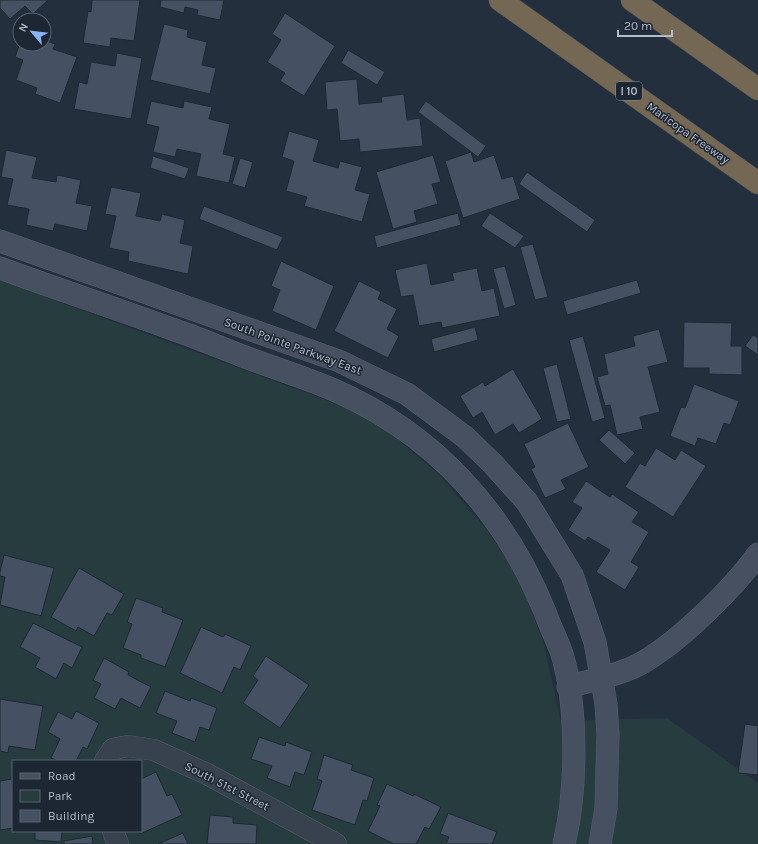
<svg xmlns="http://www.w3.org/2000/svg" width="758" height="844" font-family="Karla,sans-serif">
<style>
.green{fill:#263c3f;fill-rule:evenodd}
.building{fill:#455162;stroke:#1f2835}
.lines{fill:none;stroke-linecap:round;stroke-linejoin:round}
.minor-casing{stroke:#565f6c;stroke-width:22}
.secondary-casing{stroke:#565f6c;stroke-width:23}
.motorway-casing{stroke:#434c59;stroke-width:23}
.minor{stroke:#38414e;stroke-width:21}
.secondary{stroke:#465061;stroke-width:22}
.motorway{stroke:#746855;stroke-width:22}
.labels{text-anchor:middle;stroke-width:3;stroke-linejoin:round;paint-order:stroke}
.shield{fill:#1d2633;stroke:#878f9c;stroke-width:1}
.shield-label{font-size:11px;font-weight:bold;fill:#b4bcc9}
.street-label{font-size:12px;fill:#b4bcc9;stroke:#1d2633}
</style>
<rect width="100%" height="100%" fill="#242f3e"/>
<path class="green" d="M0,280L323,399L351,410L390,433L438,474L487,530L508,561L526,596L543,641L561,721L667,718L758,783V844H0ZM13,761H141V831H13Z"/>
<path class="building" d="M0,0H48L33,14L25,6L10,19L0,8Z
M92,0H140L134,41L111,38L110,47L83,43L88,11L91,12Z
M161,0H224L220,20L197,15L198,10L185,7L184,13L160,7Z
M285,13L335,46L304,96L280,81L285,73L267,62L281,40L272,34Z
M164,24L188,30L187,37L207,42L202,65L216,68L210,94L150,80Z
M44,40L55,44L53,49L77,57L60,103L35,94L37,88L16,80L23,60L15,57L20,43V44H44Z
M348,50L385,72L377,85L341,63Z
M117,53L142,58L131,119L74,109L79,82L87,84L91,62L115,66Z
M357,79L359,104L382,102L381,97L404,94L407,120L420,118L423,146L360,152L359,139L340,141L337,109L327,110L325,82Z
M151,101L183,108L184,101L212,107L209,119L230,124L223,154L235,157L229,183L196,176L201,154L177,149L175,157L153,152L159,127L146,124Z
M426,101L486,146L478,157L418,112Z
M289,131L319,140L313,161L338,168L340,161L362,167L355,190L370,194L362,222L304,206L307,197L286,191L294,161L282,157Z
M6,150L37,157L32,178L56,182L57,175L81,180L76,203L92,206L87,231L55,224L53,231L26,225L29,209L7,205L13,179L1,177Z
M471,152L474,162L494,155L502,179L513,176L520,199L463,218L445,161Z
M433,155L441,182L432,184L438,204L414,211L417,222L393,229L376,172Z
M153,156L189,168L185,179L150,168Z
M240,158L253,162L245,188L232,184Z
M527,172L595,220L587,232L519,184Z
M111,187L141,193L136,216L160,221L162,214L185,220L180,243L193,246L188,274L128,261L129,252L109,248L116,216L105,214Z
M204,206L283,237L277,250L199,219Z
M458,213L461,225L377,248L374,236Z
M490,213L524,236L515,248L481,226Z
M533,244L548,297L535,300L520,247Z
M281,261L334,286L316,330L272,311L280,290L271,286Z
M427,263L431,285L454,280L452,273L477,268L482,291L494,288L500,316L442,328L441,322L419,326L413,295L401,297L395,270Z
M505,266L516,305L504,309L493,269Z
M637,280L641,293L567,315L563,301Z
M359,281L381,292L378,299L397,309L387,329L399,336L388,358L334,331Z
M684,322L732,323L731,346H742V375L709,374V368H683Z
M475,327L478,340L434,352L431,339Z
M659,329L668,362L648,367L660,412L640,417L643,429L617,435L610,405L605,406L597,377L608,374L604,354L635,346L633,336Z
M753,335L758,338V355L745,346Z
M583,336L605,418L592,422L569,340Z
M557,364L571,419L557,422L543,368Z
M513,369L542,419L519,433L513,424L495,435L482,412L473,418L460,396L483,382L485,386Z
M694,384L739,401L730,425L724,423L716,444L698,438L695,446L670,436L681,407L685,408Z
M568,423L589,467L561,480L566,489L545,498L531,469L535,467L524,444Z
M609,430L635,453L625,464L599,440Z
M656,448L675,460L681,450L706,466L673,517L625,487L640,463L645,466Z
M586,481L610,497L612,494L639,512L632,522L649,532L631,562L639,567L625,590L596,572L610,550L588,537L585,541L568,530L582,508L572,502Z
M4,555L54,568L41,616L0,605L5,577L0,576V572Z
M79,568L124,594L112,615L107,613L94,636L78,627L76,631L51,617Z
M136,598L163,608L162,612L183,620L165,667L141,658V655L123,648L132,624L127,622Z
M33,623L82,647L72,668L64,663L56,679L35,667L40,658L20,647Z
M201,627L223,637L225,634L251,646L240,670L234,667L222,693L180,673Z
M266,656L309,685L280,728L243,703L258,680L253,676Z
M104,658L129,672L128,675L151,687L140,708L121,698L115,709L94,698L101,684L93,680Z
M165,691L190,701L191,698L217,708L209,730L200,727L195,742L172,733L177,721L156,713Z
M0,699L43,706L35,750L9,746L8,753L0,751Z
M76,711L99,723L87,749L83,747L76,761H58L51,758L60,739L48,732L58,712L72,719Z
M745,724L758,726V775L738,773Z
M259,737L285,746L286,742L312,752L304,775L295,772L290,787L267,778L272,766L251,759Z
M324,755L353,765L351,770L374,778L367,801L363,800L355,825L312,810L322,781L317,779Z
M156,772L167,796L172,794L182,815L140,834L141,779Z
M12,779L13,828L0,830V781Z
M387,784L413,796L414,794L441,807L429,829L425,827L416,844H394L368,831L380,806L377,805Z
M448,813L497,832L492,844H446L449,837L440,834Z
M210,815L233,817V823L257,825L256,844H207Z
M35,831H62L61,842L35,840Z
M183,833L188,844H158Z
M92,836L93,844H64V841Z"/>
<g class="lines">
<g class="minor-casing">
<path id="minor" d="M105,761L113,749L128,746L154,750L207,774L336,844
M113,831L118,844"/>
</g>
<g class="secondary-casing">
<path id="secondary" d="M0,241L339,361L407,394L465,437L492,463L527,502L572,575L595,642L606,704L608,734L606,808L600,844
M0,268C57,289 115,308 172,329C199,338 226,350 253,360C280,370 307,378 334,390C434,434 504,511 545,612C550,626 557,640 562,654C578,708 577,790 564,844
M568,687C591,680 617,676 638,665C676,645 733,589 758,554"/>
</g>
<g class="motorway-casing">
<path id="motorway" d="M500,0L758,183
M632,0L758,89"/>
</g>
<use href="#minor" class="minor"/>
<use href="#secondary" class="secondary"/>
<use href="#motorway" class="motorway"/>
</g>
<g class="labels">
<rect class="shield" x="616" y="82" width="26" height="18" rx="3"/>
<g class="shield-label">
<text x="629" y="95">I 10</text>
</g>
<g class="street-label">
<text transform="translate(688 133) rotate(35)" y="4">Maricopa Freeway</text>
<text transform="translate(293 346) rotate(20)" y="4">South Pointe Parkway East</text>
<text transform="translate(227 786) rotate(27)" y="4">South 51st Street</text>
</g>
</g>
<rect x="12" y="760" width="130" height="72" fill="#1d2633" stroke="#59626f"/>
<rect x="20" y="773" width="20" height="6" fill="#465061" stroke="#59626f"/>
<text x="48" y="780" font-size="12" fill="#b4bcc9">Road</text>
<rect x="20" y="790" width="20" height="12" fill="#263c3f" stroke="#59626f"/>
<text x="48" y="800" font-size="12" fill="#b4bcc9">Park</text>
<rect x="20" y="810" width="20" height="12" fill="#455162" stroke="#59626f"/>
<text x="48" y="820" font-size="12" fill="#b4bcc9">Building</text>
<g transform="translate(32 32) rotate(298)"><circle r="19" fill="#1d2633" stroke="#59626f"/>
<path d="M0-3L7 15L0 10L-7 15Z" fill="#8ab4f8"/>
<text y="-6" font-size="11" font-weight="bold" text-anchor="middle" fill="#b4bcc9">N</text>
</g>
<path d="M618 30v6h54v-6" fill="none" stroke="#b4bcc9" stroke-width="2"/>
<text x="624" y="30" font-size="12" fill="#b4bcc9" stroke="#1d2633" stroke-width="3" paint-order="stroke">20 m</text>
</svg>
